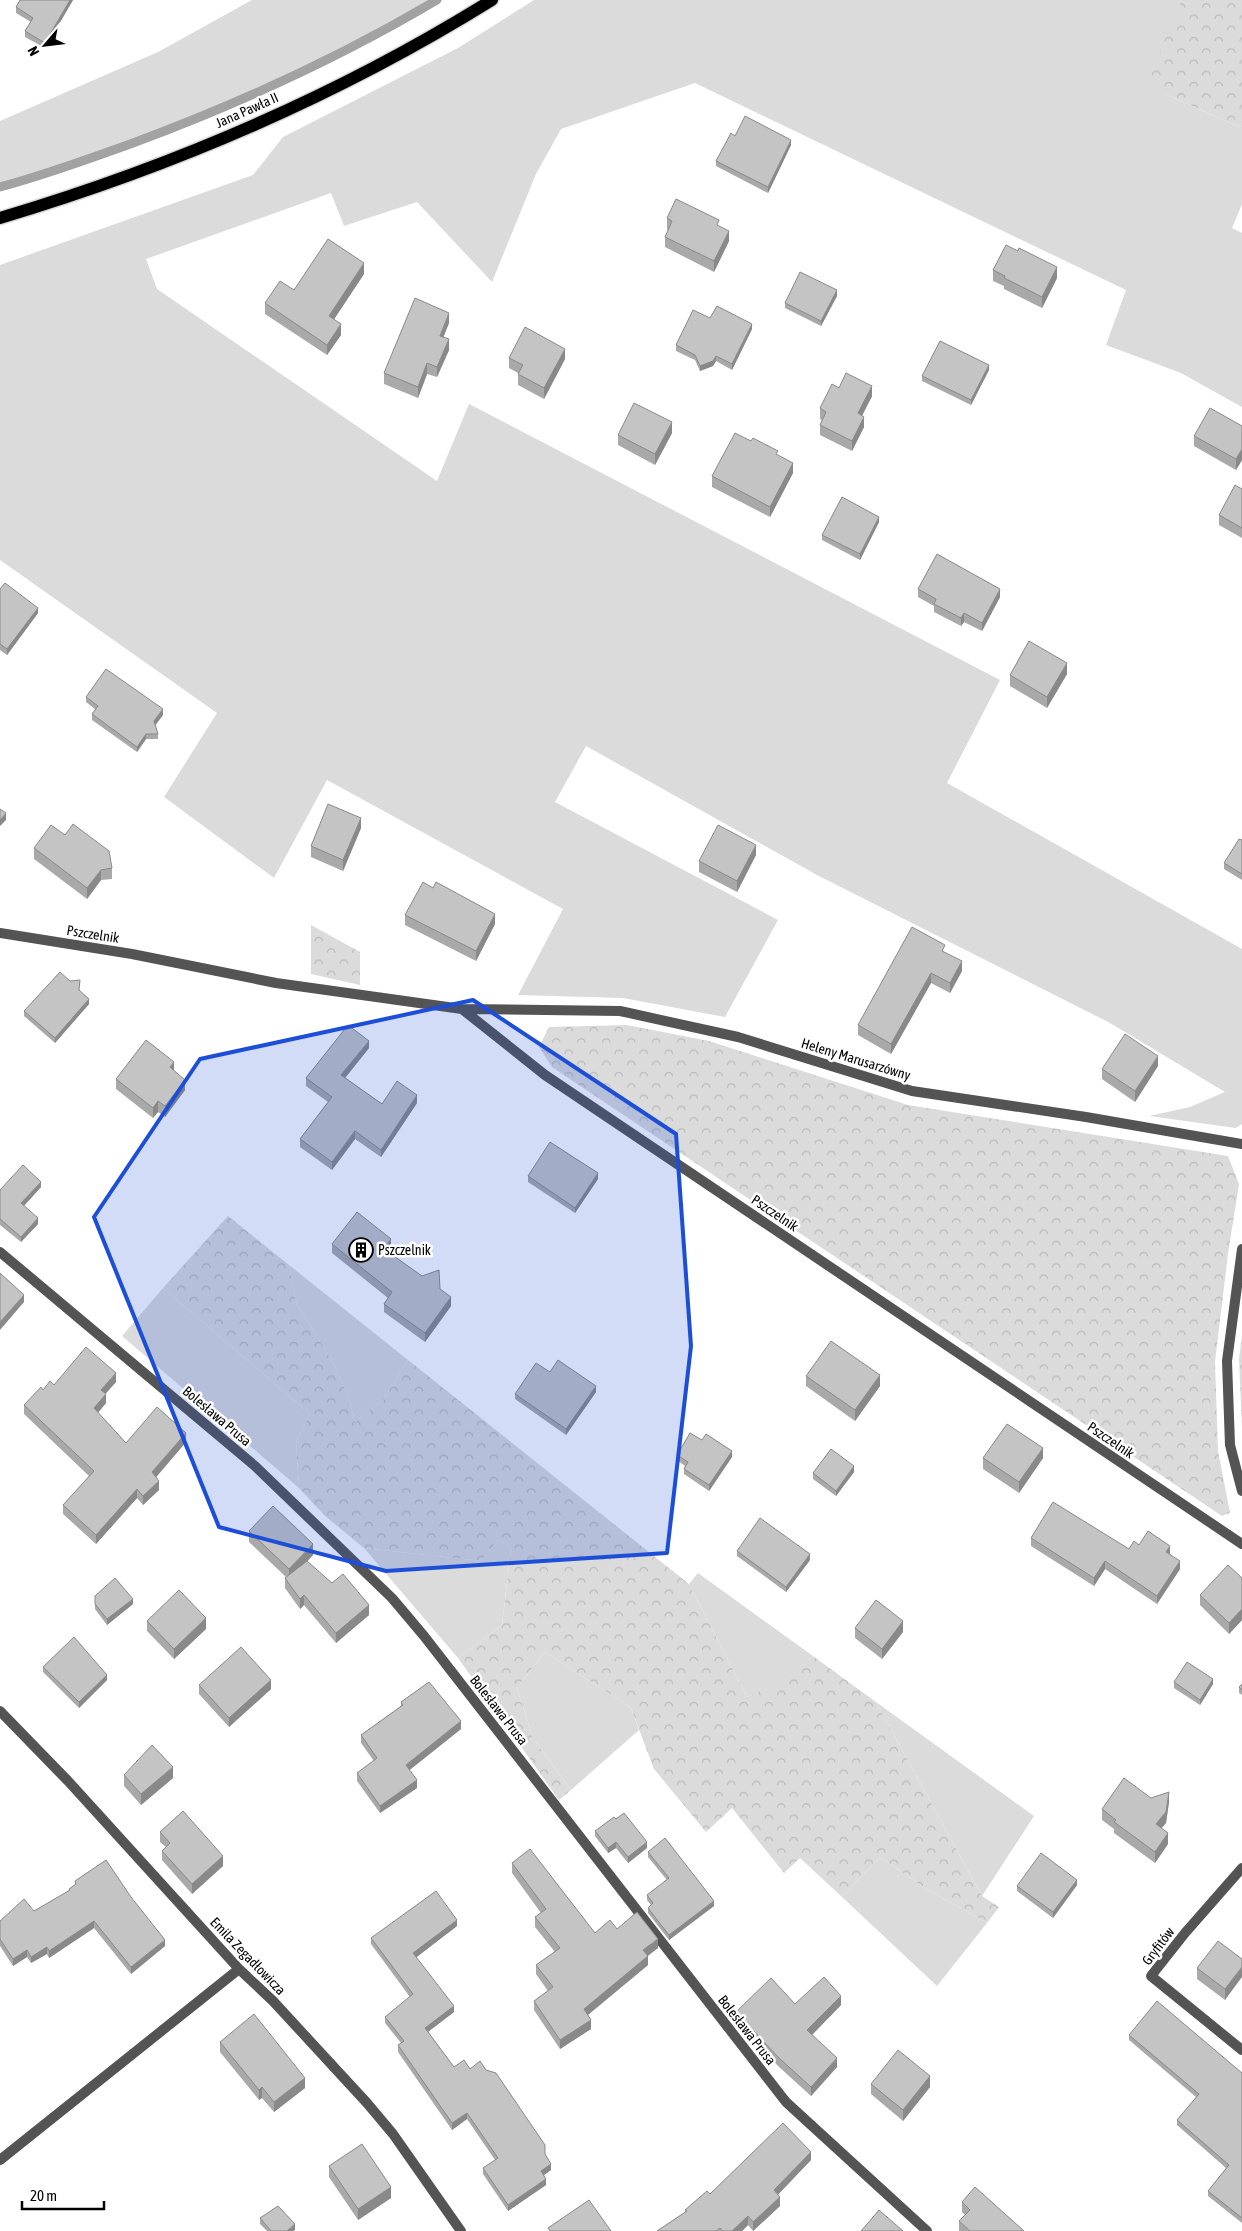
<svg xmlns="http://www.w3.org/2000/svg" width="1242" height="2231" font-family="'Asap Condensed',sans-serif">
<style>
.green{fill:#dbdbdb}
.forest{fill:url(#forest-crowns)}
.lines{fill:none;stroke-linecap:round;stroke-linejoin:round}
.stream{stroke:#a2a2a2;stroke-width:9}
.primary-casing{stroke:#dbdbdb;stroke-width:15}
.street{stroke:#545454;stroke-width:10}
.primary{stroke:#000;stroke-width:12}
.wall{fill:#a9a9a9}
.shaded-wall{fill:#898989}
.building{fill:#c4c4c4;stroke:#898989}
.marked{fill:#1d4ed8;fill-opacity:0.2;stroke:#1d4ed8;stroke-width:4;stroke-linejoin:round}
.labels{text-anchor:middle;stroke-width:5;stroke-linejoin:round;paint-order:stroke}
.street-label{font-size:14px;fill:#000;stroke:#fff}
.poi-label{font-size:14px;fill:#000;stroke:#fff;text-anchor:start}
</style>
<defs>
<pattern id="forest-crowns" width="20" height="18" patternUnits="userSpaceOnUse" patternTransform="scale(1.25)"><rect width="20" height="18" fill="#dbdbdb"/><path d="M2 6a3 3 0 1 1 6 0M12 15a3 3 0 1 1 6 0" fill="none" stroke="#bababa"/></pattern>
</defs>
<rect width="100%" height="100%" fill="#fff"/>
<path class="green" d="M252,0H442L430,9L347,53L179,128L0,186V121L158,52Z
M534,0H1182L1165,94L1242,128V204L1232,228L1242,233V407L1181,373L1106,345L1126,290L695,83L561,129L536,174L492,282L417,202L344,226L331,193L146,259L157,289L437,481L469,404L1000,680L947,783L1242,949V1124L1236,1128L1149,1116L1190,1107L1225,1092L1110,1023L817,875L586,746L555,802L778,920L725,1017L623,998L518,995L563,909L327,780L274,878L164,797L217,713L0,560V265L253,175L283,137L458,48Z
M289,1265L408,1360L383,1400L355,1422L348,1395L331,1359L297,1305Z
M163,1288L310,1414L296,1442L299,1488L122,1336Z
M499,1539L511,1548L502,1625L458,1658L364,1548L481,1561Z
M698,1573L813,1656L783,1683L747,1697L689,1584Z
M545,1652L631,1708L639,1730L571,1790L533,1738L517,1688Z
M876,1702L1034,1816L982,1896Z
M880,1857L928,1890L987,1923L937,1986L842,1897Z"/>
<path class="forest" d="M1182,0H1242V128L1165,94L1150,75Z
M311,925L360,952V985L311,974Z
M627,1025L709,1041L908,1105L1228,1156L1239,1184L1228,1254L1215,1362L1218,1451L1230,1513L1222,1516L552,1067L539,1047L549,1027Z
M228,1216L289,1265L297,1305L331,1359L348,1395L355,1422L383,1400L408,1360L689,1584L747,1697L783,1682L813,1656L876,1702L982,1896L999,1907L987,1923L928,1890L880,1857L842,1897L800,1858L784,1873L732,1808L706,1832L654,1769L631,1708L545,1652L517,1688L533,1738L571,1790L559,1800L458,1658L502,1625L511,1548L499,1539L481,1561L364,1548L324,1515L299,1488L296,1442L310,1414L163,1288Z
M1242,1336V1428L1239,1359Z"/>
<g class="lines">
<path class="stream" d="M0,187C45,175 89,159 133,143C238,104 341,57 437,0"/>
<g class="primary-casing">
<path id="primary" d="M0,218C171,167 341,94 492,0"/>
</g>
<path class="street" d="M0,933L132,954L276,983L462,1009L620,1011L738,1037L912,1091L1086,1117L1242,1144
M462,1009L545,1075L1242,1544
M1242,1249L1227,1361L1230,1445L1242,1491
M0,1252L255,1466L392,1598L424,1636L786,2102L927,2231
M0,1711L68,1781L239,1969L273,2001L367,2103L393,2134L461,2231
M1242,1868L1185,1933L1151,1976L1242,2050
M0,2160L239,1969"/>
<use href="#primary" class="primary"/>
</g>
<path class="wall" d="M20,0H73L45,48L25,37V31L31,22L16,13V7Z
M735,136L791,145L768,193L716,166V161Z
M667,218L729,241L714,272L665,247V237L668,230L667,229Z
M1018,251L1057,278L1042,308L1004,289V286L993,281V270Z
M364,274L334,319L341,335L327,355L265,314V303L294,290Z
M837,296L821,326L785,308V303Z
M710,318L752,329L732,370L716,361L713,366L700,371L695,360L676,351V345Z
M449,323L443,337L449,350L437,377L427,374L418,398L384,384V373Z
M509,358L565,359L544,399L518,385V373L509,368Z
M989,370L971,405L922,381V376Z
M839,388L872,396L862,415L864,427L852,451L820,435V425L822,420L820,419V408Z
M1242,426V460L1236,470L1194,446V436Z
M672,433L655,465L618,445V435Z
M778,455L793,473L770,517L712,487V476Z
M1242,489V538L1219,525V515Z
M879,522L860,560L822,540V535Z
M0,589L38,613L7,655L0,650Z
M918,589L1000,597L982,631L964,622L961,626L934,612V606L918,597Z
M1067,674L1047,708L1010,686V675Z
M86,697L163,715L155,725L158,734V739H146L137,752L92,720V714L95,709L86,702Z
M361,828L343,871L311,857V846Z
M65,835L112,868V879L101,880L87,899L34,859V848Z
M1242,840V880L1224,869V863Z
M756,855L737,892L699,872V861Z
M405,915L495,924L476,961L405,925Z
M945,952L962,971L950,993L931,983L891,1054L858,1035V1025Z
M79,990L89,1004L55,1043L24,1016V1011Z
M369,1048L345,1078L382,1104L417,1103L381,1157L355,1139L332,1170L300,1147V1139L328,1102L306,1086V1078Z
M1158,1066L1135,1102L1102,1079V1069Z
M174,1071L185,1090L165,1117L158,1112L153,1118L116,1089V1079Z
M528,1176L598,1179L575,1213L528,1182Z
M41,1187L24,1206L38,1224L21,1242L0,1225V1190Z
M332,1244L391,1248L388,1252L440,1289L451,1306L425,1342L384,1312V1304L388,1298L332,1253Z
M550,1372L596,1392L566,1435L515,1399V1394Z
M806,1376L880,1386L855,1421L806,1386Z
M116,1382L105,1394L106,1403L98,1413L126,1443L186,1442L156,1477L159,1490L143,1505L137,1498L96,1544L63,1514V1505L89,1476L24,1414V1405L43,1390L54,1385Z
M702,1440L732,1457L709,1491L684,1474V1469L685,1466L677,1460V1455Z
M983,1458H1043L1019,1493L983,1469Z
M854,1472L836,1496L813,1479V1473Z
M249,1531L313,1555L306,1563L369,1615L336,1643L304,1605L300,1609L285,1588V1578L286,1577L249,1542Z
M1031,1538L1129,1549L1139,1545L1170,1554L1180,1569L1157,1604L1105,1569L1094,1586L1031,1546Z
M737,1551L810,1560L786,1592L737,1556Z
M1242,1578V1620L1229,1634L1200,1605V1595Z
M95,1596L133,1604L107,1625L95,1609Z
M147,1621L206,1629L174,1659L147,1631Z
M855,1628L903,1632L882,1659L855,1638Z
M43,1667L107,1680L79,1708L43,1672Z
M1174,1682L1213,1684L1200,1705L1174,1688Z
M1242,1684V1695L1239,1693V1687Z
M199,1685L271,1689L229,1727L199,1694Z
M401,1702L461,1729L409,1770L417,1788L380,1813L357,1781V1773L374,1761L361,1743V1735L401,1706Z
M124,1775L173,1778L141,1805L124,1786Z
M1151,1798L1169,1802L1166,1823L1161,1828L1168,1844L1155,1863L1114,1833V1829L1102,1820V1809Z
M595,1831L647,1848L628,1863L616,1848L608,1853L595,1836Z
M160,1832L223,1866L192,1894L162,1860V1851L166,1847L160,1842Z
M648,1852L714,1906L669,1940L648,1913V1908L651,1905L647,1900V1895L667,1880L648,1857Z
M512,1863L595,1933L617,1929L658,1948L648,1956V1965L588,2015L591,2029L560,2049L534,2010V2001L548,1991L536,1974V1965L555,1952L535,1927V1917L541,1913L512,1873Z
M75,1881L165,1946L131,1974L94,1928L49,1958L47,1954L31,1963L27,1957L13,1966L0,1946V1921L34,1911L69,1891V1889L75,1885Z
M1077,1885L1053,1918L1017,1891V1886Z
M457,1926L416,1957L454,2012L428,2032L454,2067L470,2069L545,2154L551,2170L544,2175L546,2185L508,2211L483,2174V2168L495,2160L467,2119L452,2130L398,2052V2045L401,2043L385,2023V2017L410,1997L371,1944V1938Z
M1242,1959L1225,2000L1197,1979V1968Z
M795,2004L841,2005L812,2035L837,2067L811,2096L778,2066L736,2021V2012Z
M1129,2035L1242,2073V2223L1208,2196V2191L1226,2168L1177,2125V2120L1196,2097L1129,2040Z
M220,2042L305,2088L274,2112L262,2098L259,2100L220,2052Z
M871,2084L930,2087L903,2121L871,2094Z
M811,2160L778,2194L780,2206L753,2231L748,2225L742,2231H657L685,2212V2210L710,2194Z
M329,2166L391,2198L358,2220L329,2177Z
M962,2202L1024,2231H959V2221L965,2215L962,2212Z
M260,2218L295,2230L293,2231H267L260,2224Z"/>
<path class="shaded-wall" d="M70,0H73L45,48V43Z
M791,140V145L768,193V187Z
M729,231V241L714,272V261Z
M364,263V274L329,327V316Z
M1057,267V278L1042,308V297Z
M837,290V296L821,326V321Z
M449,313V323L440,346V336Z
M341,324V335L327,355V345Z
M752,324V329L732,370V364Z
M449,339V350L437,377V367Z
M565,349V359L544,399V388Z
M716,356V361L713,366L700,371V366Z
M427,363V374L418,398V387Z
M989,365V370L971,405V400Z
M872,386V396L858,424V413Z
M864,417V427L852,451V441Z
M672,422V433L655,465V454Z
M1242,449V460L1236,470V459Z
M793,463V473L770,517V507Z
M879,517V522L860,560V554Z
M1000,589V597L982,631V623Z
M38,608V613L7,655V649Z
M964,613V622L961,626V618Z
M1067,663V674L1047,708V697Z
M163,709V715L154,727V721Z
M146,734V739L137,752V747Z
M6,813V820L0,826V820Z
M361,818V828L343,871V860Z
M756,845V855L737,892V881Z
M101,870V880L87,899V888Z
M495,914V924L476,961V951Z
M962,961V971L950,993V983Z
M931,973V983L891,1054V1044Z
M89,999V1004L55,1043V1038Z
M369,1041V1048L341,1083V1075Z
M1158,1056V1066L1135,1102V1091Z
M174,1062V1073L170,1067Z
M185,1080V1090L165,1117V1106Z
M417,1095V1103L381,1157V1150Z
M158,1101V1112L153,1118V1108Z
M355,1131V1139L332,1170V1162Z
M598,1173V1179L575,1213V1208Z
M41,1182V1187L21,1209V1203Z
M38,1218V1224L21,1242V1237Z
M391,1239V1248L384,1257V1249Z
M24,1295V1302L0,1330V1322Z
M451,1297V1306L425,1342V1333Z
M116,1373V1382L101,1399V1390Z
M880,1375V1386L855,1421V1410Z
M596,1386V1392L566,1435V1429Z
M106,1394V1403L94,1417V1408Z
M186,1433V1442L152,1482V1472Z
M1043,1448V1458L1019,1493V1482Z
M732,1451V1457L709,1491V1485Z
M854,1466V1472L836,1496V1491Z
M159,1481V1490L143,1505V1496Z
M137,1489V1498L96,1544V1535Z
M313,1544V1555L289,1580V1569Z
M1170,1546V1554L1166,1552Z
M810,1554V1560L786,1592V1587Z
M1105,1561V1569L1094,1586V1578Z
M1180,1561V1569L1157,1604V1596Z
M304,1595V1605L300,1609V1599Z
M133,1599V1604L107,1625V1619Z
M369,1605V1615L336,1643V1633Z
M1242,1609V1620L1229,1634V1623Z
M206,1618V1629L174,1659V1649Z
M903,1621V1632L882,1659V1649Z
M107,1675V1680L79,1708V1702Z
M1213,1679V1684L1200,1705V1700Z
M271,1680V1689L229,1727V1718Z
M461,1721V1729L406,1773V1765Z
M173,1767V1778L141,1805V1794Z
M417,1780V1788L380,1813V1806Z
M1169,1792V1802L1166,1823L1156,1835V1824Z
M1168,1833V1844L1155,1863V1852Z
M616,1842V1848L608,1853V1848Z
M647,1842V1848L628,1863V1857Z
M223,1856V1866L192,1894V1884Z
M1077,1880V1885L1053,1918V1912Z
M714,1901V1906L669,1940V1935Z
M457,1920V1926L413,1960V1953Z
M94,1921V1928L49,1958V1951Z
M658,1939V1948L643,1959V1950Z
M165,1940V1946L131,1974V1967Z
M47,1947V1954L31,1963V1957Z
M27,1950V1957L13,1966V1959Z
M648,1956V1965L584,2018V2009Z
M1242,1967V1977L1225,2000V1989Z
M841,1996V2005L807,2040V2030Z
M454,2006V2012L425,2034V2028Z
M591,2020V2029L560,2049V2040Z
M837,2058V2067L811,2096V2087Z
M930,2076V2087L903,2121V2110Z
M305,2078V2088L274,2112V2102Z
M262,2087V2098L259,2100V2090Z
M467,2113V2119L452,2130V2123Z
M811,2152V2160L774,2199V2190Z
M551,2164V2170L541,2177V2171Z
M546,2179V2185L508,2211V2205Z
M391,2187V2198L358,2220V2209Z
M780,2197V2206L753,2231V2222Z
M748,2216V2225L742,2231H732Z
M295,2224V2230L293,2231H287Z"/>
<path class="building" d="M20,0H70L45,43L25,31L33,18L16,7Z
M745,116L791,140L768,187L716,161L731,133L735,136Z
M676,199L719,220L717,225L729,231L714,261L665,237L672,221L667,218Z
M328,239L364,263L329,316L341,324L327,345L265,303L280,281L294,290Z
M1006,245L1018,251L1019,248L1057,267L1042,297L1004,278L1005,276L993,270Z
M800,272L837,290L821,321L785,303Z
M415,298L449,313L440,336L449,339L437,367L427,363L418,387L384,373Z
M717,306L752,324L732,364L716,356L713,361L700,366L695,355L676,345L693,310L710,318Z
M525,327L565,349L544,388L518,374L523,365L509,358Z
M940,341L989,365L971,400L922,376Z
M846,373L872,386L858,413L864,417L852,441L820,425L826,412L820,408L832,384L839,388Z
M634,403L672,422L655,454L618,435Z
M1210,408L1242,426V449L1236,459L1194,436Z
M735,433L751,441L753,438L778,451L776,454L793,463L770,507L712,476Z
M1235,485L1242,489V528L1219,515Z
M842,497L879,517L860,554L822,535Z
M937,554L1000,589L982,623L964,613L961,618L934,604L936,599L918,589Z
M5,583L38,608L7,649L0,644V589Z
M1029,641L1067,663L1047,697L1010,675Z
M106,669L163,709L154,721L158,734H146L137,747L92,714L98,706L86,697Z
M328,804L361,818L343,860L311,846Z
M0,809L6,813L0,820Z
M73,824L109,851L112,868L101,870L87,888L34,848L51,825L65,835Z
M718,825L756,845L737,881L699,861Z
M1239,839L1242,840V874L1224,863Z
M423,882L433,888L436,882L495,914L476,951L405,915Z
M912,927L945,945L942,951L962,961L950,983L931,973L891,1044L858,1025Z
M60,972L70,981L80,980L79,990L89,999L55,1038L24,1011Z
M348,1025L369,1041L341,1075L382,1104L397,1081L417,1095L381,1150L355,1131L332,1162L300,1139L332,1097L306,1078Z
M1125,1034L1158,1056L1135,1091L1102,1069Z
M146,1040L174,1062L170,1067L185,1080L165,1106L158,1101L153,1108L116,1079Z
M550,1142L598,1173L575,1208L528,1176Z
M23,1165L41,1182L21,1203L38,1218L21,1237L0,1219V1190Z
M357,1212L391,1239L384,1249L422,1276L439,1270L440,1289L451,1297L425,1333L384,1304L392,1292L332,1244Z
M0,1273L24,1295L0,1322Z
M831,1341L880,1375L855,1410L806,1376Z
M86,1347L116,1373L101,1390L106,1394L94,1408L126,1443L157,1407L186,1433L152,1472L159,1481L143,1496L137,1489L96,1535L63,1505L94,1471L24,1405L41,1387L43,1390L50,1381L54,1385Z
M558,1360L596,1386L566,1429L515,1394L536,1363L550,1372Z
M1007,1424L1043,1448L1019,1482L983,1458Z
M690,1433L702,1440L706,1434L732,1451L709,1485L684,1469L688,1462L677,1455Z
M831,1449L854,1466L836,1491L813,1473Z
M1053,1502L1129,1549L1134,1541L1139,1545L1148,1531L1170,1546L1166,1552L1180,1561L1157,1596L1105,1561L1094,1578L1031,1538Z
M273,1506L313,1544L289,1569L249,1531Z
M760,1518L810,1554L786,1587L737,1551Z
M307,1561L332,1583L343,1574L369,1605L336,1633L304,1595L300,1599L285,1578Z
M1228,1565L1242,1578V1609L1229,1623L1200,1595Z
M115,1578L133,1599L107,1619L95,1604V1596Z
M179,1590L206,1618L174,1649L147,1621Z
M876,1600L903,1621L882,1649L855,1628Z
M74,1637L107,1675L79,1702L43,1667Z
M241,1647L271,1680L229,1718L199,1685Z
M1187,1662L1213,1679L1200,1700L1174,1682Z
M429,1682L461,1721L406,1765L417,1780L380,1806L357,1773L377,1758L361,1735L403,1705L401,1702Z
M1242,1684V1690L1239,1687Z
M152,1745L173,1767L141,1794L124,1775Z
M1124,1778L1151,1798L1169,1792L1166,1812L1156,1824L1168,1833L1155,1852L1114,1822L1116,1820L1102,1809Z
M183,1811L223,1856L192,1884L162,1851L170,1843L160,1832Z
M624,1813L647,1842L628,1857L616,1842L608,1848L595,1831L614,1817L616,1819Z
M665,1838L714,1901L669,1935L648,1908L653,1903L647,1895L669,1878L648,1852Z
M530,1849L595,1933L610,1920L617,1929L637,1912L658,1939L643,1950L648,1956L584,2009L591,2020L560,2040L534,2001L553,1987L536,1965L560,1948L535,1917L546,1909L512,1863Z
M1041,1853L1077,1880L1053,1912L1017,1886Z
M106,1860L131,1897L165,1940L131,1967L94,1921L49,1951L47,1947L31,1957L27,1950L13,1959L0,1939V1921L24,1899L34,1911L70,1890L69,1889L76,1884L75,1881Z
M436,1891L457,1920L413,1953L454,2006L425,2028L454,2067L464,2060L470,2069L480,2061L486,2070L496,2073L545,2145V2154L551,2164L541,2171L546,2179L508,2205L483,2168L498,2158L467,2113L452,2123L398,2045L404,2041L385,2017L413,1994L371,1938Z
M1218,1941L1242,1959V1967L1225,1989L1197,1968Z
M824,1977L841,1996L807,2030L837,2058L811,2087L778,2057L736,2012L771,1978L795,2004Z
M1157,2001L1242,2073V2218L1208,2191L1229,2165L1177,2120L1199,2094L1129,2035Z
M254,2014L305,2078L274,2102L262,2087L259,2090L220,2042Z
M898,2050L930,2076L903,2110L871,2084Z
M783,2123L811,2152L774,2190L780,2197L753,2222L748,2216L732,2231H722L720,2228L716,2231H657L687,2211L685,2210L707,2191L710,2194Z
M362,2144L391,2187L358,2209L329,2166Z
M975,2187L1024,2231H970L959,2221L970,2210L962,2202Z
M589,2200L611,2231H550L548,2228Z
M278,2206L295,2224L287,2231H271L260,2218Z
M879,2210L903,2231H861Z"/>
<path class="marked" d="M473,1000L676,1134L691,1346L667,1553L386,1571L219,1527L94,1217L200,1059Z"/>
<defs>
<g id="building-ring" transform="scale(1.25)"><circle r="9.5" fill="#fff" stroke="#000" stroke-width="1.5"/><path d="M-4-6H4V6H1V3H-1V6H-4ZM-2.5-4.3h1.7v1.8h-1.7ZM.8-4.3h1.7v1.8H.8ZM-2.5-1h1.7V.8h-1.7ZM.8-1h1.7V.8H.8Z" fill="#000"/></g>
</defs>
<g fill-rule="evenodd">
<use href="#building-ring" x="361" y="1250"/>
</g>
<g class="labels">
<g class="street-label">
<text transform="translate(247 110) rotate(-24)" y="5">Jana Pawła II</text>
<text transform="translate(93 934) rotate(9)" y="5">Pszczelnik</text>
<text transform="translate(856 1059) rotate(17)" y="5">Heleny Marusarzówny</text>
<text transform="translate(775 1213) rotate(34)" y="5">Pszczelnik</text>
<text transform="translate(217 1416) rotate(40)" y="5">Bolesława Prusa</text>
<text transform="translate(1111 1440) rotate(34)" y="5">Pszczelnik</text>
<text transform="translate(499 1710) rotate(52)" y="5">Bolesława Prusa</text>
<text transform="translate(1158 1946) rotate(-53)" y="5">Gryfitów</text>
<text transform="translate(248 1956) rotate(46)" y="5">Emila Zegadłowicza</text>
<text transform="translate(747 2030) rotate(52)" y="5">Bolesława Prusa</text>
</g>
<g class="poi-label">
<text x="378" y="1255">Pszczelnik</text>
</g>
</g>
<g transform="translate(45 45) rotate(242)" stroke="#ffffff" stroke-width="4" paint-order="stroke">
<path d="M0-4L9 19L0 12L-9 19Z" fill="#000000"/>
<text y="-8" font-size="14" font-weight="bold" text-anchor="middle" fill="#000000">N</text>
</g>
<path d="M22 2201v8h82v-8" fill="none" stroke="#000000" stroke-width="2.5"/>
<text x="30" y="2201" font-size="15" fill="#000000" stroke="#ffffff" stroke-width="4" paint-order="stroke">20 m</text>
</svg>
